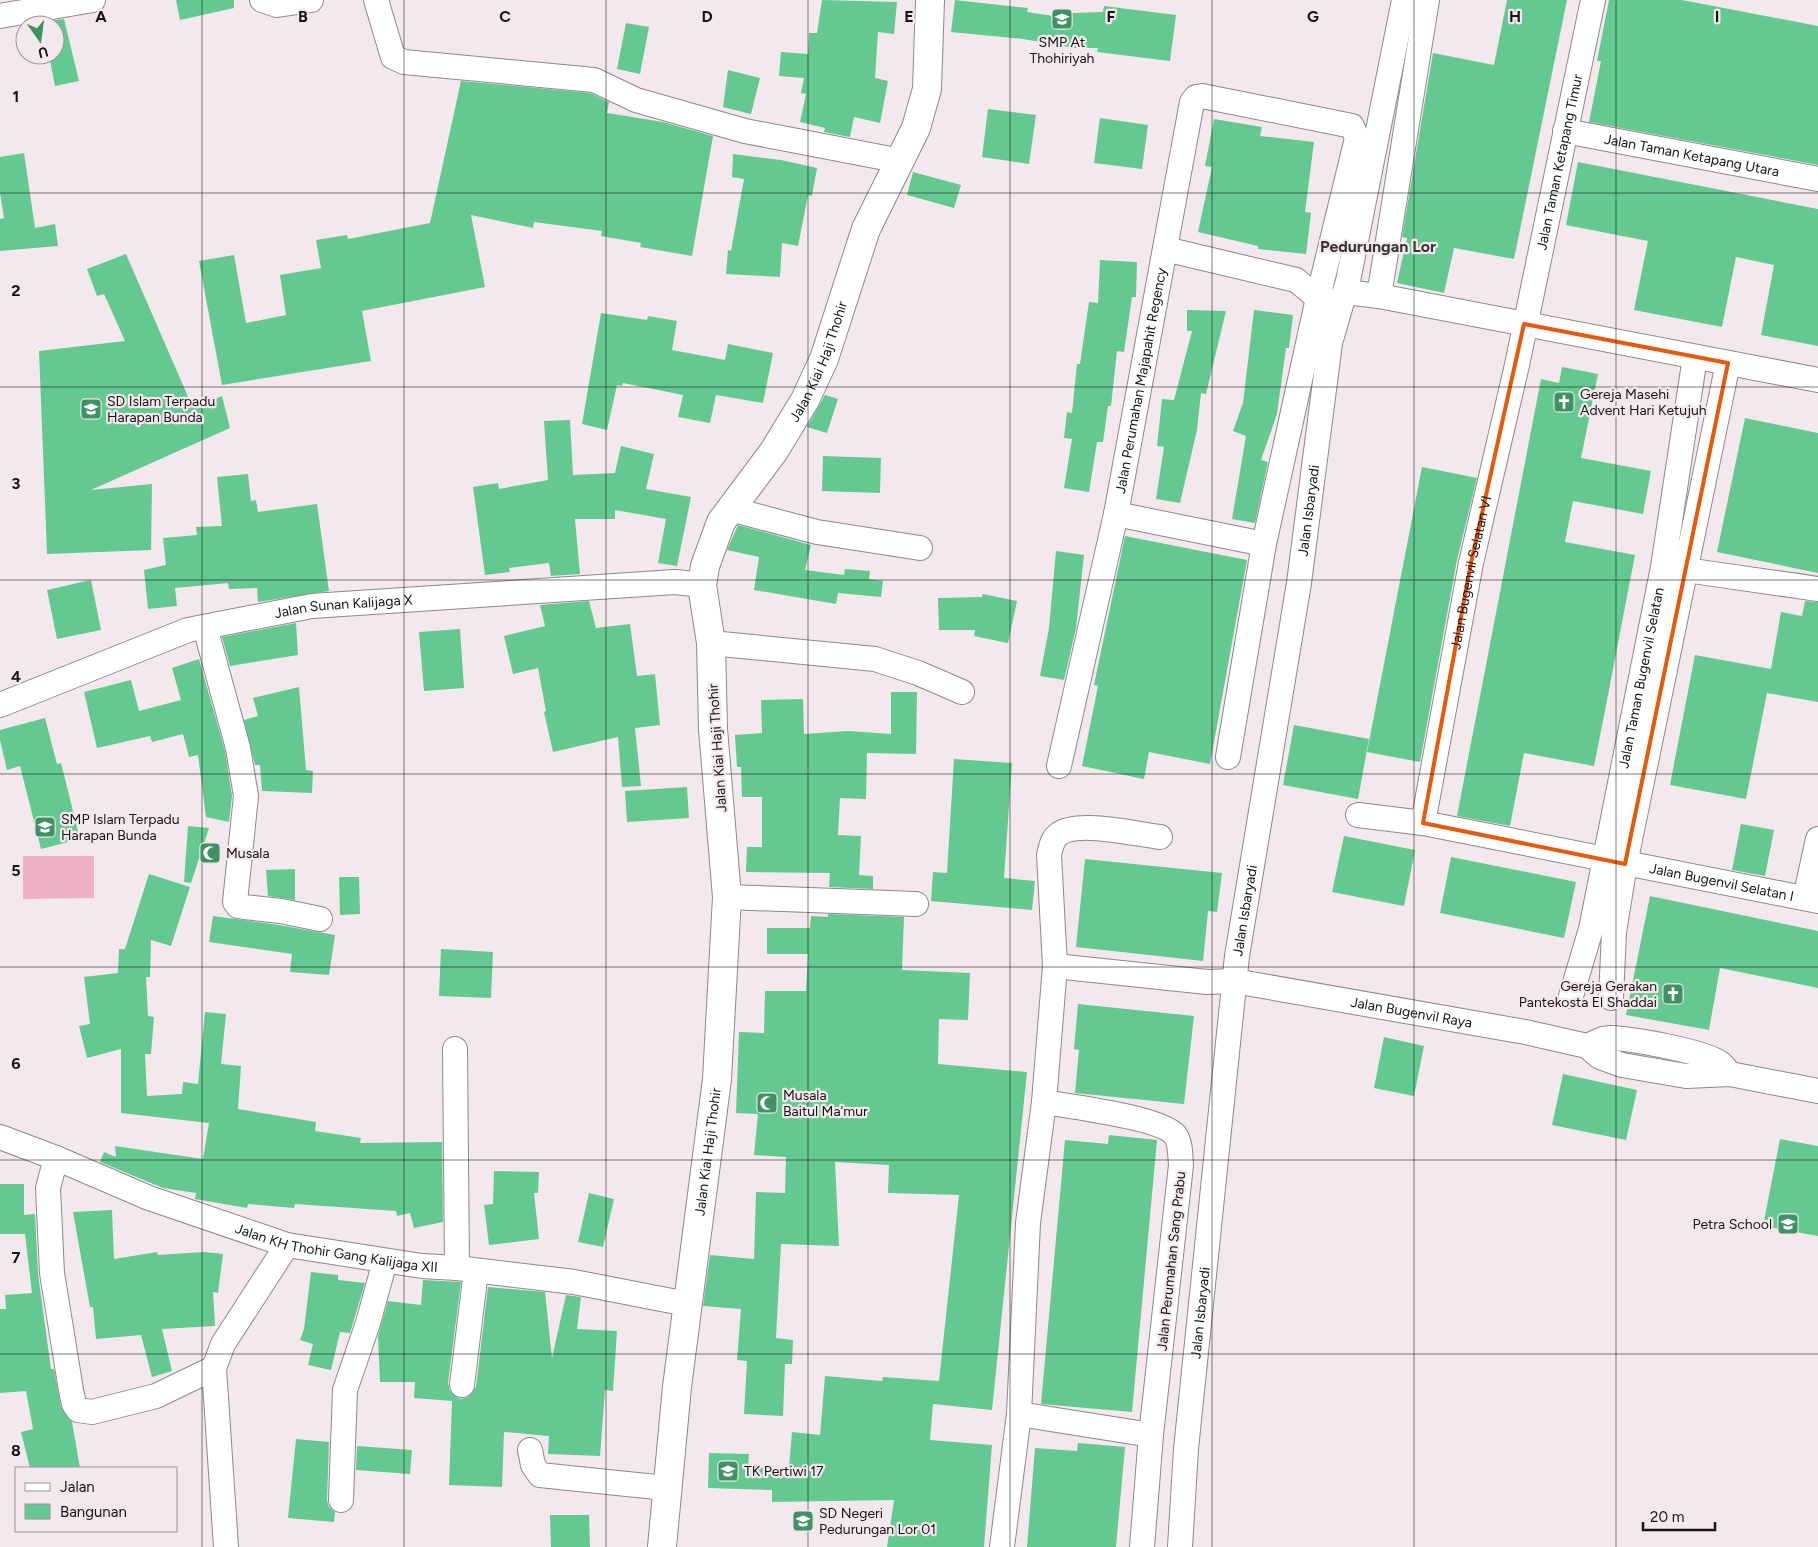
<svg xmlns="http://www.w3.org/2000/svg" width="1818" height="1547" font-family="Figtree,sans-serif">
<style>
.green{fill:#eeb1c6}
.building{fill:#64c990}
.lines{fill:none;stroke-linecap:round;stroke-linejoin:round}
.minor-casing{stroke:#90878a;stroke-width:26}
.tertiary-casing{stroke:#90878a;stroke-width:30}
.minor{stroke:#fff;stroke-width:24}
.tertiary{stroke:#fff;stroke-width:28}
.marked{fill:none;stroke:#e8590c;stroke-width:4;stroke-linejoin:round}
.grid{fill:none;stroke:#171314;stroke-width:1;stroke-opacity:0.55}
.labels{text-anchor:middle;stroke-width:4.5;stroke-linejoin:round;paint-order:stroke}
.poi-label{font-size:14px;fill:#171314;stroke:#f3e9ec;text-anchor:start}
.street-label{font-size:14px;fill:#171314;stroke:#f3e9ec}
.quarter-label{font-size:16px;font-weight:bold;fill:#3b3436;stroke:#f3e9ec}
.grid-label{font-size:16px;text-anchor:middle;font-weight:bold;fill:#171314;stroke:#f3e9ec;stroke-width:4.5;stroke-linejoin:round;paint-order:stroke}
</style>
<rect width="100%" height="100%" fill="#f3e9ec"/>
<path class="green" d="M23,856H94V898L23,899Z"/>
<path class="building" d="M176,0H234V8L180,20Z
M822,0L897,2L894,34L878,32L875,78L888,81L880,123L854,117L850,137L824,132L825,128L800,122L806,94L801,93L804,78L779,76L781,52L808,54L809,33H817Z
M955,0L1028,8L1027,12L1072,19V13L1103,12L1104,6L1176,15L1170,61L1097,52L1098,48H1075L1023,39L951,32Z
M1507,0H1567L1514,259L1454,248L1444,293L1397,283L1407,238L1402,237L1433,53L1494,65Z
M1609,0H1682L1818,26V165L1589,122L1601,61H1597Z
M64,19L79,81L55,86L49,55H55V20Z
M626,23L649,27L640,74L617,69Z
M728,70L760,78L751,114L723,107Z
M461,81L590,93L609,102L607,113L663,122L713,136L692,256L640,247L641,243L601,236L602,231L534,222L533,228L471,215L485,287L362,311L371,361L222,385L199,261L234,255L246,323L286,315L280,275L321,268L316,240L347,235L348,239L430,223Z
M988,109L1036,115L1029,164L982,157Z
M1100,118L1148,125L1142,169L1094,163Z
M1214,119L1262,127L1260,136L1314,142L1305,212L1311,213L1306,254L1258,249V246L1198,232L1212,167L1205,166Z
M24,153L35,228L55,224L58,246L0,251V219L4,218L0,193V157Z
M733,154L781,160L817,168L812,196L808,195L798,246L782,243L780,277L726,274L728,250L731,251L744,179L732,177Z
M1578,162L1818,209V346L1761,335L1774,265L1736,257L1722,327L1634,310L1648,241L1566,225Z
M913,172L961,185L954,208L907,195Z
M126,254L193,408L222,396L230,428L91,490L152,484L151,550L47,554L39,351L125,341L104,294L97,296L87,269Z
M1100,260L1137,262L1136,297H1132L1124,352L1117,351L1111,406H1108L1103,442H1097L1089,492L1064,488L1072,439L1064,438L1067,412L1072,413L1077,364H1080L1089,302L1098,303Z
M1187,310L1226,311L1206,394L1201,393L1197,430L1180,503L1156,499L1164,447L1157,446L1162,399L1174,400L1192,331H1187Z
M1254,310L1293,315L1289,348H1286L1277,414L1261,460L1268,462L1255,523L1232,519L1246,436L1233,431L1243,403Z
M601,313L647,320L648,316L677,321L672,350L725,360L728,344L773,353L763,403L716,395L710,423L678,417L683,395L623,383L622,386L617,385L607,430L582,424Z
M1562,367L1598,374L1581,458L1651,471L1643,514L1573,501L1565,542L1635,555L1602,726L1594,766L1524,753L1510,826L1457,816L1541,379L1559,383Z
M825,395L838,399L827,433L807,427Z
M1745,418L1818,433V573L1717,552Z
M570,420L573,475L615,473L621,446L654,454L646,489L691,497L677,566L658,563L666,519L615,510V519H575L580,574L551,576L549,563L509,568L510,572L485,575L473,487L498,483L499,489L548,480L544,421Z
M823,456L881,458L880,493L822,491Z
M1422,467L1477,478L1457,560L1420,762L1367,752Z
M248,474L251,501L256,500L258,512L317,504L329,591L258,602L257,588L229,589L228,583L175,588L177,606L148,609L144,570L166,565L163,538L197,535L196,527L222,526L217,477Z
M738,525L811,545L805,570L844,575L845,569L870,571L869,579L883,581L881,597L838,593L836,604L754,590L759,557L727,550Z
M1125,536L1247,560L1210,764L1149,752L1144,779L1082,766L1098,686L1094,685Z
M1056,551L1084,555L1076,628L1064,680L1040,676L1049,628Z
M91,580L101,630L57,639L47,590Z
M983,594L1017,601L1008,643L974,636L975,630H939L938,598L982,597Z
M589,601L596,628L630,624L637,676L655,674L660,725L635,728L641,786L622,787L618,737L553,752L544,712L546,711L538,668L513,674L504,636L545,626L540,605Z
M1805,601L1818,602V702L1767,693L1746,799L1670,785L1695,655L1771,669L1781,612L1802,616Z
M296,623L298,655L230,666L222,637Z
M460,629L464,688L424,691L419,632Z
M199,659L225,751L232,796L229,822L206,817L198,755L189,757L183,734L152,742L150,736L97,748L84,692L131,680L139,711L181,700L172,668Z
M299,687L306,770L313,771L312,793L262,791L260,765H255L244,720L258,716L253,698Z
M891,692H917L916,754L867,753L866,799L840,798L838,835L861,836L859,875L873,876V889L829,887L830,873L746,872L747,847H762V797H742L741,767H737L735,735L762,733L761,700L803,699L804,734L848,731L891,734Z
M45,718L57,764L61,763L80,839L41,849L20,766L7,770L0,740V730Z
M1294,725L1369,739L1358,799L1283,785Z
M954,759L1012,763L1004,878L1035,881L1032,910L931,901L933,872L947,873Z
M687,787L689,818L627,822L625,791Z
M1741,824L1774,830L1765,876L1732,870Z
M188,826L209,828L191,883L184,882Z
M1344,836L1415,850L1404,906L1332,892Z
M1451,857L1576,882L1564,938L1440,913Z
M1085,859L1222,873L1217,912L1208,911L1203,961L1076,947Z
M295,869V900L268,896L266,870Z
M149,874L190,887L171,946L151,940L150,977H146L148,1016L154,1017L151,1054H145L147,1096L182,1094L183,1082L198,1084L205,1012L226,1014L221,1064L241,1066L238,1109L316,1122L315,1131L361,1138L360,1143L442,1142L443,1222L414,1228L410,1213L397,1216L396,1211L295,1204L294,1208L248,1204L247,1208L195,1199L196,1193L163,1188L100,1162L104,1152L116,1157L115,1146L203,1159L209,1123L121,1113V1049L87,1058L79,1026L90,1024L84,977L118,973L119,949H125Z
M339,877H359L360,914L340,915Z
M1650,896L1818,931V988L1720,968L1709,1030L1626,1015Z
M828,914L904,917L902,970L970,973L968,1020L939,1019L938,1064L1027,1072L992,1410L933,1404L930,1440L992,1445L984,1547H887L894,1500L772,1502V1490L708,1488L709,1453L749,1454L748,1468L789,1467L792,1432L820,1435L825,1376L882,1381L883,1377L939,1381L959,1195L888,1193L889,1165L835,1162L839,1246L781,1244L776,1338L793,1340L792,1364H785L783,1416L744,1414L747,1361L737,1360L741,1309L703,1306L710,1255L754,1259L756,1192L785,1193L786,1157L754,1155L758,1114L736,1113L739,1032L764,1033L765,991H806L808,954H767V928H810L811,916L828,917Z
M213,916L279,925L335,935L329,975L290,972L292,954L209,942Z
M441,949L493,952L491,998L439,996Z
M1078,1004L1194,1016L1184,1104L1075,1093L1079,1050L1074,1049Z
M1384,1037L1424,1046L1414,1096L1374,1088Z
M1563,1074L1637,1090L1626,1140L1552,1125Z
M1109,1135L1157,1140L1132,1412L1041,1404L1065,1140L1108,1144Z
M1780,1139L1818,1146V1236L1763,1226Z
M494,1171L539,1172L538,1193H534L539,1239L489,1245L484,1205L493,1204Z
M0,1184H24V1215L35,1214L38,1274L51,1369H54L61,1407L72,1422L80,1468H30L21,1432L33,1429L26,1391L0,1393V1309H6L5,1295L32,1293L25,1234H0Z
M589,1193L614,1199L603,1247L578,1242Z
M112,1210L114,1259L157,1252L158,1255L204,1252L223,1254L218,1293L213,1292L215,1326L162,1329L172,1371L152,1377L141,1335L96,1339L93,1307H90L73,1212Z
M311,1272L338,1275V1280L365,1283L350,1333L340,1332L331,1370L308,1365L313,1344L300,1340L304,1329Z
M423,1280L461,1282L448,1383L450,1391L460,1399L468,1397L476,1387L488,1287L545,1292L552,1358L566,1295L581,1297L577,1329L617,1331L613,1391L605,1390L600,1456L548,1454L549,1436L504,1432L502,1487L449,1485L452,1401L414,1398L415,1382H380L378,1336L388,1301L421,1305Z
M296,1439L329,1442L327,1500L329,1507L335,1512L334,1522L288,1518Z
M1078,1443L1125,1447L1116,1547H1027L1035,1448L1077,1451Z
M357,1446L412,1450L410,1474L356,1470Z
M550,1515H589L590,1547H551Z"/>
<g class="lines">
<g class="minor-casing">
<g id="minor">
<path d="M262,0L277,5L311,0"/>
<path d="M376,0L393,57L404,62L594,80L636,100L745,131L901,161"/>
<path d="M0,16L93,0"/>
<path id="s1" d="M1565,131L1818,179"/>
<path d="M1165,249L1296,280L1318,298L1330,301"/>
<path d="M1345,292L1379,296L1818,380"/>
<path d="M1379,296L1427,0"/>
<path d="M730,509L817,532L920,548"/>
<path d="M1116,514L1264,544"/>
<path d="M1672,568L1818,589"/>
<path d="M205,627L238,748L246,796L235,902L238,906L244,907L281,911L320,919"/>
<path d="M711,643L875,659L918,673L962,692"/>
<path id="s2" d="M0,705L188,630L312,606L675,582L702,585"/>
<path id="s3" d="M1059,766L1116,514L1192,102L1196,97L1202,96L1352,126L1357,138L1318,298L1264,544L1228,757"/>
<path id="s4" d="M1358,815L1423,823L1818,901"/>
<path id="s5" d="M1423,823L1471,563L1517,365L1593,0"/>
<path d="M727,897L916,904"/>
<path d="M1805,898L1818,839"/>
<path id="s6" d="M1055,966L1207,982L1234,981L1525,1032L1587,1046L1600,1057L1622,1065L1686,1076L1730,1074L1818,1091"/>
<path id="s7" d="M1571,996L1591,929L1663,567L1695,357"/>
<path d="M1611,998L1614,932L1625,864L1728,363"/>
<path d="M1587,1046L1603,1039L1611,1038C1633,1039 1703,1051 1720,1063C1724,1066 1727,1071 1730,1074"/>
<path d="M455,1049L457,1268"/>
<path d="M1044,1102C1068,1106 1162,1118 1175,1135C1181,1143 1180,1155 1181,1165L1151,1435L1142,1547"/>
<path id="s8" d="M0,1137L56,1158L149,1198L287,1245L422,1266L457,1268L574,1282L687,1304"/>
<path d="M56,1158L48,1188L52,1273L71,1390L74,1404L78,1410L92,1412L156,1396L214,1368"/>
<path d="M462,1385L476,1271"/>
<path d="M1019,1414L1151,1435"/>
<path d="M530,1450L533,1465L540,1475L666,1488"/>
<path d="M341,1500L345,1390L368,1323L385,1261"/>
<path d="M226,1547L214,1368L223,1344L287,1245"/>
<path d="M1002,1547L1019,1414L1028,1223L1044,1102L1055,966L1049,855C1051,847 1052,839 1059,834C1078,820 1136,834 1160,837"/>
<path id="s9" d="M1180,1547L1186,1449L1237,956L1299,583L1330,343L1348,281L1404,0"/>
</g>
</g>
<g class="tertiary-casing">
<g id="tertiary">
<path id="s10" d="M662,1547L677,1387L717,1079L727,897L713,729L711,643L702,585L705,566L721,522L774,451L805,400L824,359L866,229L916,128L927,89L930,0"/>
</g>
</g>
<use href="#minor" class="minor"/>
<use href="#tertiary" class="tertiary"/>
</g>
<path class="marked" d="M1524,324L1728,363L1625,864L1423,823L1471,563Z"/>
<path class="grid" d="M202,0V1547M404,0V1547M606,0V1547M808,0V1547M1010,0V1547M1212,0V1547M1414,0V1547M1616,0V1547M0,193H1818M0,387H1818M0,580H1818M0,774H1818M0,967H1818M0,1160H1818M0,1354H1818"/>
<defs>
<g id="school-square" transform="scale(1.125)"><rect x="-9" y="-9" width="18" height="18" rx="4" fill="#3e9264" stroke="#f3e9ec"/><path d="M0-5L7-2L0 1L-7-2ZM-4 1L0 2.5L4 1V4Q0 6-4 4Z" fill="#fff"/></g>
<g id="church-square" transform="scale(1.125)"><rect x="-9" y="-9" width="18" height="18" rx="4" fill="#3e9264" stroke="#f3e9ec"/><path d="M-1.2-6h2.4v3.5h3.3v2.4h-3.3V6h-2.4V-.1h-3.3v-2.4h3.3Z" fill="#fff"/></g>
<g id="mosque-square" transform="scale(1.125)"><rect x="-9" y="-9" width="18" height="18" rx="4" fill="#3e9264" stroke="#f3e9ec"/><path d="M3.5-4.9A6 6 0 1 0 3.5 4.9A5 5 0 1 1 3.5-4.9Z" fill="#fff"/></g>
</defs>
<g fill-rule="evenodd">
<use href="#school-square" x="1062" y="19"/>
<use href="#church-square" x="1564" y="402"/>
<use href="#school-square" x="91" y="409"/>
<use href="#school-square" x="45" y="827"/>
<use href="#mosque-square" x="210" y="853"/>
<use href="#church-square" x="1673" y="994"/>
<use href="#mosque-square" x="767" y="1103"/>
<use href="#school-square" x="1788" y="1224"/>
<use href="#school-square" x="728" y="1471"/>
<use href="#school-square" x="803" y="1521"/>
</g>
<g class="labels">
<g class="poi-label">
<text x="1062" y="47" text-anchor="middle">SMP At<tspan x="1062" dy="16">Thohiriyah</tspan></text>
<text x="1580" y="399">Gereja Masehi<tspan x="1580" dy="16">Advent Hari Ketujuh</tspan></text>
<text x="107" y="406">SD Islam Terpadu<tspan x="107" dy="16">Harapan Bunda</tspan></text>
<text x="61" y="824">SMP Islam Terpadu<tspan x="61" dy="16">Harapan Bunda</tspan></text>
<text x="226" y="858">Musala</text>
<text x="1657" y="991" text-anchor="end">Gereja Gerakan<tspan x="1657" dy="16">Pantekosta El Shaddai</tspan></text>
<text x="783" y="1100">Musala<tspan x="783" dy="16">Baitul Ma'mur</tspan></text>
<text x="1772" y="1229" text-anchor="end">Petra School</text>
<text x="744" y="1476">TK Pertiwi 17</text>
<text x="819" y="1518">SD Negeri<tspan x="819" dy="16">Pedurungan Lor 01</tspan></text>
</g>
<g class="street-label">
<text dy="5" stroke="none"><textPath href="#s1" startOffset="129">Jalan Taman Ketapang Utara</textPath></text>
<text dy="5" stroke="none"><textPath href="#s5" startOffset="675">Jalan Taman Ketapang Timur</textPath></text>
<text dy="5" stroke="none"><textPath href="#s10" startOffset="1222">Jalan Kiai Haji Thohir</textPath></text>
<text dy="5" stroke="none"><textPath href="#s3" startOffset="394">Jalan Perumahan Majapahit Regency</textPath></text>
<text dy="5" stroke="none"><textPath href="#s9" startOffset="1045">Jalan Isbaryadi</textPath></text>
<text dy="5" stroke="none"><textPath href="#s5" startOffset="255">Jalan Bugenvil Selatan VI</textPath></text>
<text dy="5" stroke="none"><textPath href="#s2" startOffset="360">Jalan Sunan Kalijaga X</textPath></text>
<text dy="5" stroke="none"><textPath href="#s7" startOffset="326">Jalan Taman Bugenvil Selatan</textPath></text>
<text transform="translate(717 748) rotate(-94)" y="5">Jalan Kiai Haji Thohir</text>
<text dy="5" stroke="none"><textPath href="#s4" startOffset="370">Jalan Bugenvil Selatan I</textPath></text>
<text dy="5" stroke="none"><textPath href="#s9" startOffset="640">Jalan Isbaryadi</textPath></text>
<text dy="5" stroke="none"><textPath href="#s6" startOffset="360">Jalan Bugenvil Raya</textPath></text>
<text dy="5" stroke="none"><textPath href="#s10" startOffset="398">Jalan Kiai Haji Thohir</textPath></text>
<text dy="5" stroke="none"><textPath href="#s8" startOffset="356">Jalan KH Thohir Gang Kalijaga XII</textPath></text>
<text transform="translate(1171 1261) rotate(-84)" y="5">Jalan Perumahan Sang Prabu</text>
<text dy="5" stroke="none"><textPath href="#s9" startOffset="235">Jalan Isbaryadi</textPath></text>
</g>
<g class="quarter-label">
<text x="1378" y="252">Pedurungan Lor</text>
</g>
</g>
<g class="grid-label">
<text x="101" y="22">A</text>
<text x="303" y="22">B</text>
<text x="505" y="22">C</text>
<text x="707" y="22">D</text>
<text x="909" y="22">E</text>
<text x="1111" y="22">F</text>
<text x="1313" y="22">G</text>
<text x="1515" y="22">H</text>
<text x="1717" y="22">I</text>
<text x="16" y="102">1</text>
<text x="16" y="296">2</text>
<text x="16" y="489">3</text>
<text x="16" y="682">4</text>
<text x="16" y="876">5</text>
<text x="16" y="1069">6</text>
<text x="16" y="1263">7</text>
<text x="16" y="1456">8</text>
</g>
<rect x="15" y="1467" width="162" height="65" fill="#f3e9ec" stroke="#9b9396"/>
<rect x="25" y="1483" width="25" height="8" fill="#ffffff" stroke="#9b9396"/>
<text x="60" y="1492" font-size="15" fill="#171314">Jalan</text>
<rect x="25" y="1504" width="25" height="15" fill="#64c990" stroke="#9b9396"/>
<text x="60" y="1517" font-size="15" fill="#171314">Bangunan</text>
<g transform="translate(40 40) rotate(166)"><circle r="24" fill="#f3e9ec" stroke="#9b9396"/>
<path d="M0-4L9 19L0 12L-9 19Z" fill="#3e9264"/>
<text y="-8" font-size="14" font-weight="bold" text-anchor="middle" fill="#171314">U</text>
</g>
<path d="M1643 1522v8h72v-8" fill="none" stroke="#171314" stroke-width="2.5"/>
<text x="1650" y="1522" font-size="15" fill="#171314" stroke="#f3e9ec" stroke-width="4" paint-order="stroke">20 m</text>
</svg>
